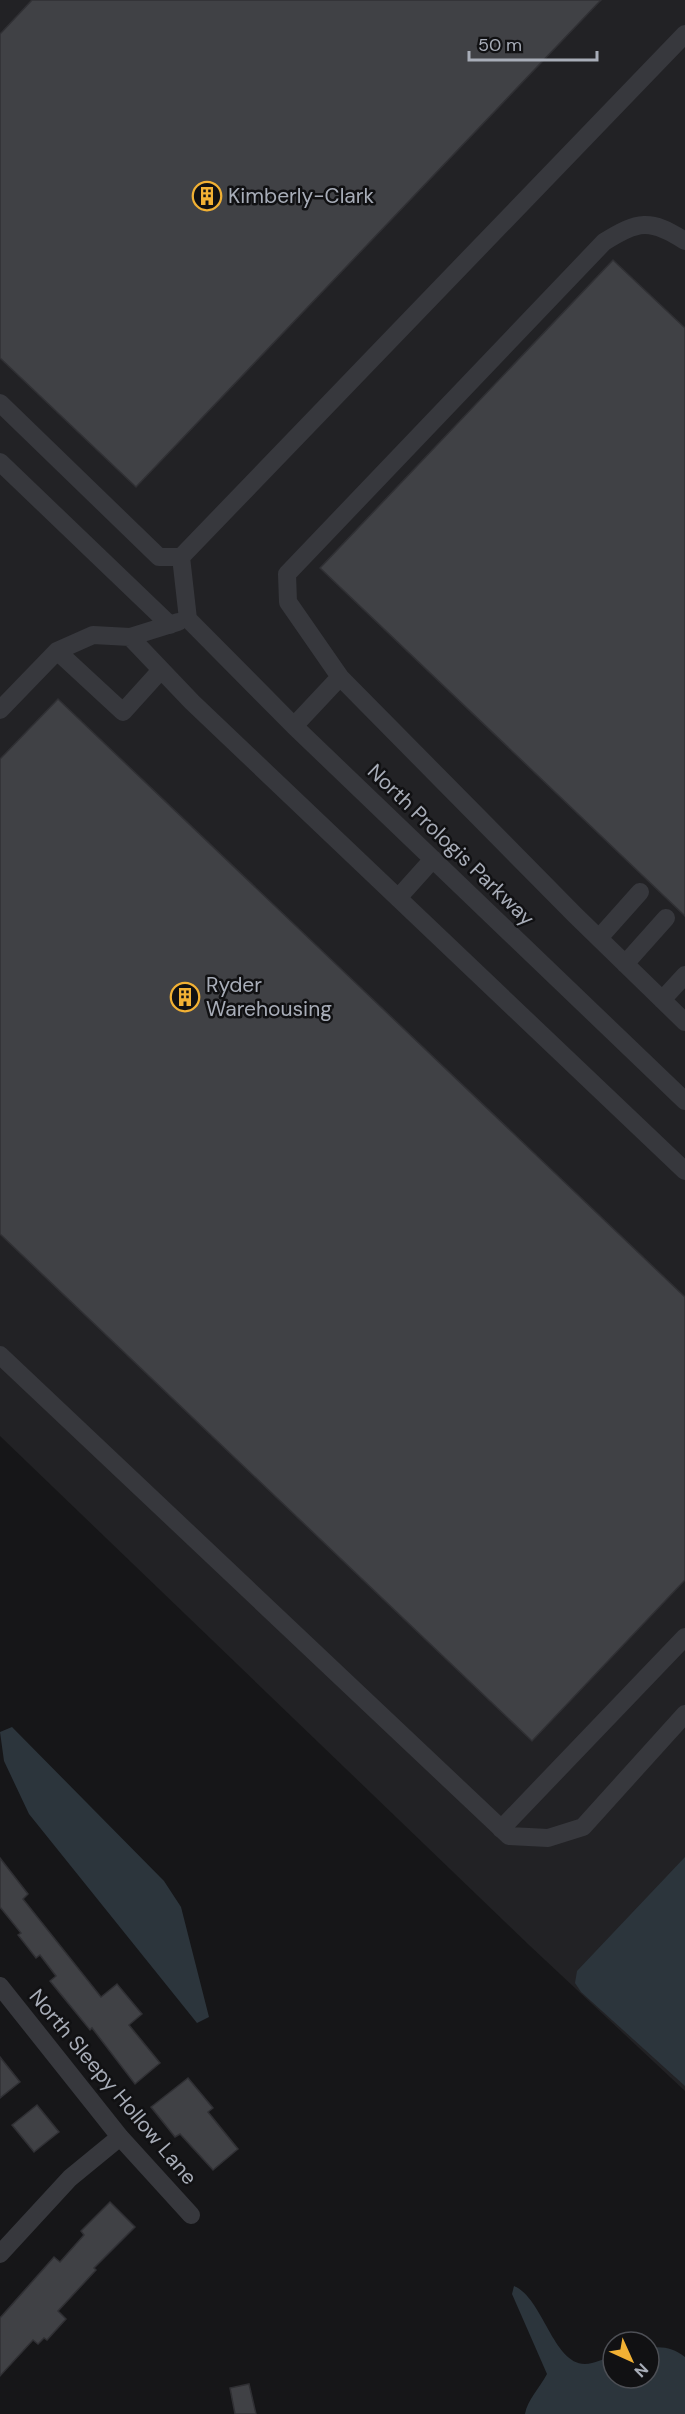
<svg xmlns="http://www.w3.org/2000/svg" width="685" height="2414" font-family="'DM Sans',sans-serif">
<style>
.built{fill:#222225}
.water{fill:#2c353c}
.building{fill:#404145;stroke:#303034;stroke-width:1.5}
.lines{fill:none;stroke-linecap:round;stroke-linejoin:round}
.minor{stroke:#37383d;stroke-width:18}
.labels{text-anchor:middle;stroke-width:5;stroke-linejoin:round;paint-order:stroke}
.poi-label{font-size:21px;fill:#a8adb8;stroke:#111113;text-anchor:start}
.street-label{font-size:21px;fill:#a8adb8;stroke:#111113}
</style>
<rect width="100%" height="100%" fill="#161618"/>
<path class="built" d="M0,0H685V2091L529,1945L0,1436Z"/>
<path class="water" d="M12,1727L164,1881L181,1907L209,2017L197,2023L29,1814L4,1761L0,1732Z
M685,1857V2086L581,1992L575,1983L577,1971Z
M514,2286C543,2298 553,2364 585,2364C594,2364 605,2358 613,2356V2378H649V2348C663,2346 673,2348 685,2357V2414H525C527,2401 540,2387 547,2374L512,2294Z"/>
<path class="building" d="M32,0H601L136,487L0,358V34Z
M613,260L685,328V916L320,568Z
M58,699L685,1297V1580L532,1741L0,1234V759Z
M0,1858L28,1894L23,1899L101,1997L117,1984L142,2014L129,2025L160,2063L135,2084L92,2028L90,2030L50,1981L56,1976L40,1955L36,1958L18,1935L21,1933L0,1907Z
M0,2057L20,2082L0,2098Z
M188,2078L213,2108L208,2112L238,2149L213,2170L180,2134L175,2137L151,2107Z
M37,2105L59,2132L34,2152L12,2125Z
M110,2202L135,2227L94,2268L96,2270L58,2311L66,2319L47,2340L44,2338L38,2344L33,2340L0,2376V2318L54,2257L60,2262L84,2235L81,2231Z
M249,2384L256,2414H235L230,2388Z"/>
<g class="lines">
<path class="minor" d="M0,403L159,557H181L188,619
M0,462L170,625
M181,557L685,34
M188,619L294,726L685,1101
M130,637L192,702L685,1171
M57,651L123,712L161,670
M340,677L575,915L685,1022
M0,710L57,651L93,635L130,637L178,622
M294,726L340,677L288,602L287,574L604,242C638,221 650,218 685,241
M398,898L433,859
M599,938L640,892
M625,964L666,918
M662,1000L685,975
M0,1355L509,1836L548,1838L583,1827L685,1714
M501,1829L685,1637
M0,1986L120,2137L191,2215
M0,2254L70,2178L120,2137"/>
</g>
<defs>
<g id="building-ring" transform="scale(1.5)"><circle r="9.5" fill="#111113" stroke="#f2b134" stroke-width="1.5"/><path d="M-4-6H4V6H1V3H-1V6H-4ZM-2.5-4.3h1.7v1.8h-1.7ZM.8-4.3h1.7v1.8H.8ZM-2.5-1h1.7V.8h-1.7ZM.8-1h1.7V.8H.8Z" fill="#f2b134"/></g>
</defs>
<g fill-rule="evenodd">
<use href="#building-ring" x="207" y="196"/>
<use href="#building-ring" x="185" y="997"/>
</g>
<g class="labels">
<g class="poi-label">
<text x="228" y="203">Kimberly-Clark</text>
<text x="206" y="992">Ryder<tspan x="206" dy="24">Warehousing</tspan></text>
</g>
<g class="street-label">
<text transform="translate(451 845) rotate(44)" y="7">North Prologis Parkway</text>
<text transform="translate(113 2087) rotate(50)" y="7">North Sleepy Hollow Lane</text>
</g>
</g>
<g transform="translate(631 2360) rotate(135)"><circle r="28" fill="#111113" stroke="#4d4f55" stroke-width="1.5"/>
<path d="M0-4.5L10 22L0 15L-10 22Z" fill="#f2b134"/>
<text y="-9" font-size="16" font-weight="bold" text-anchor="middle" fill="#a8adb8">N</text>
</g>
<path d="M469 51v9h128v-9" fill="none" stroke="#a8adb8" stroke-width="3"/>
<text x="478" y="51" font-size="18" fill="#a8adb8" stroke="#111113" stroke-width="4.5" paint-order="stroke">50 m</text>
</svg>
